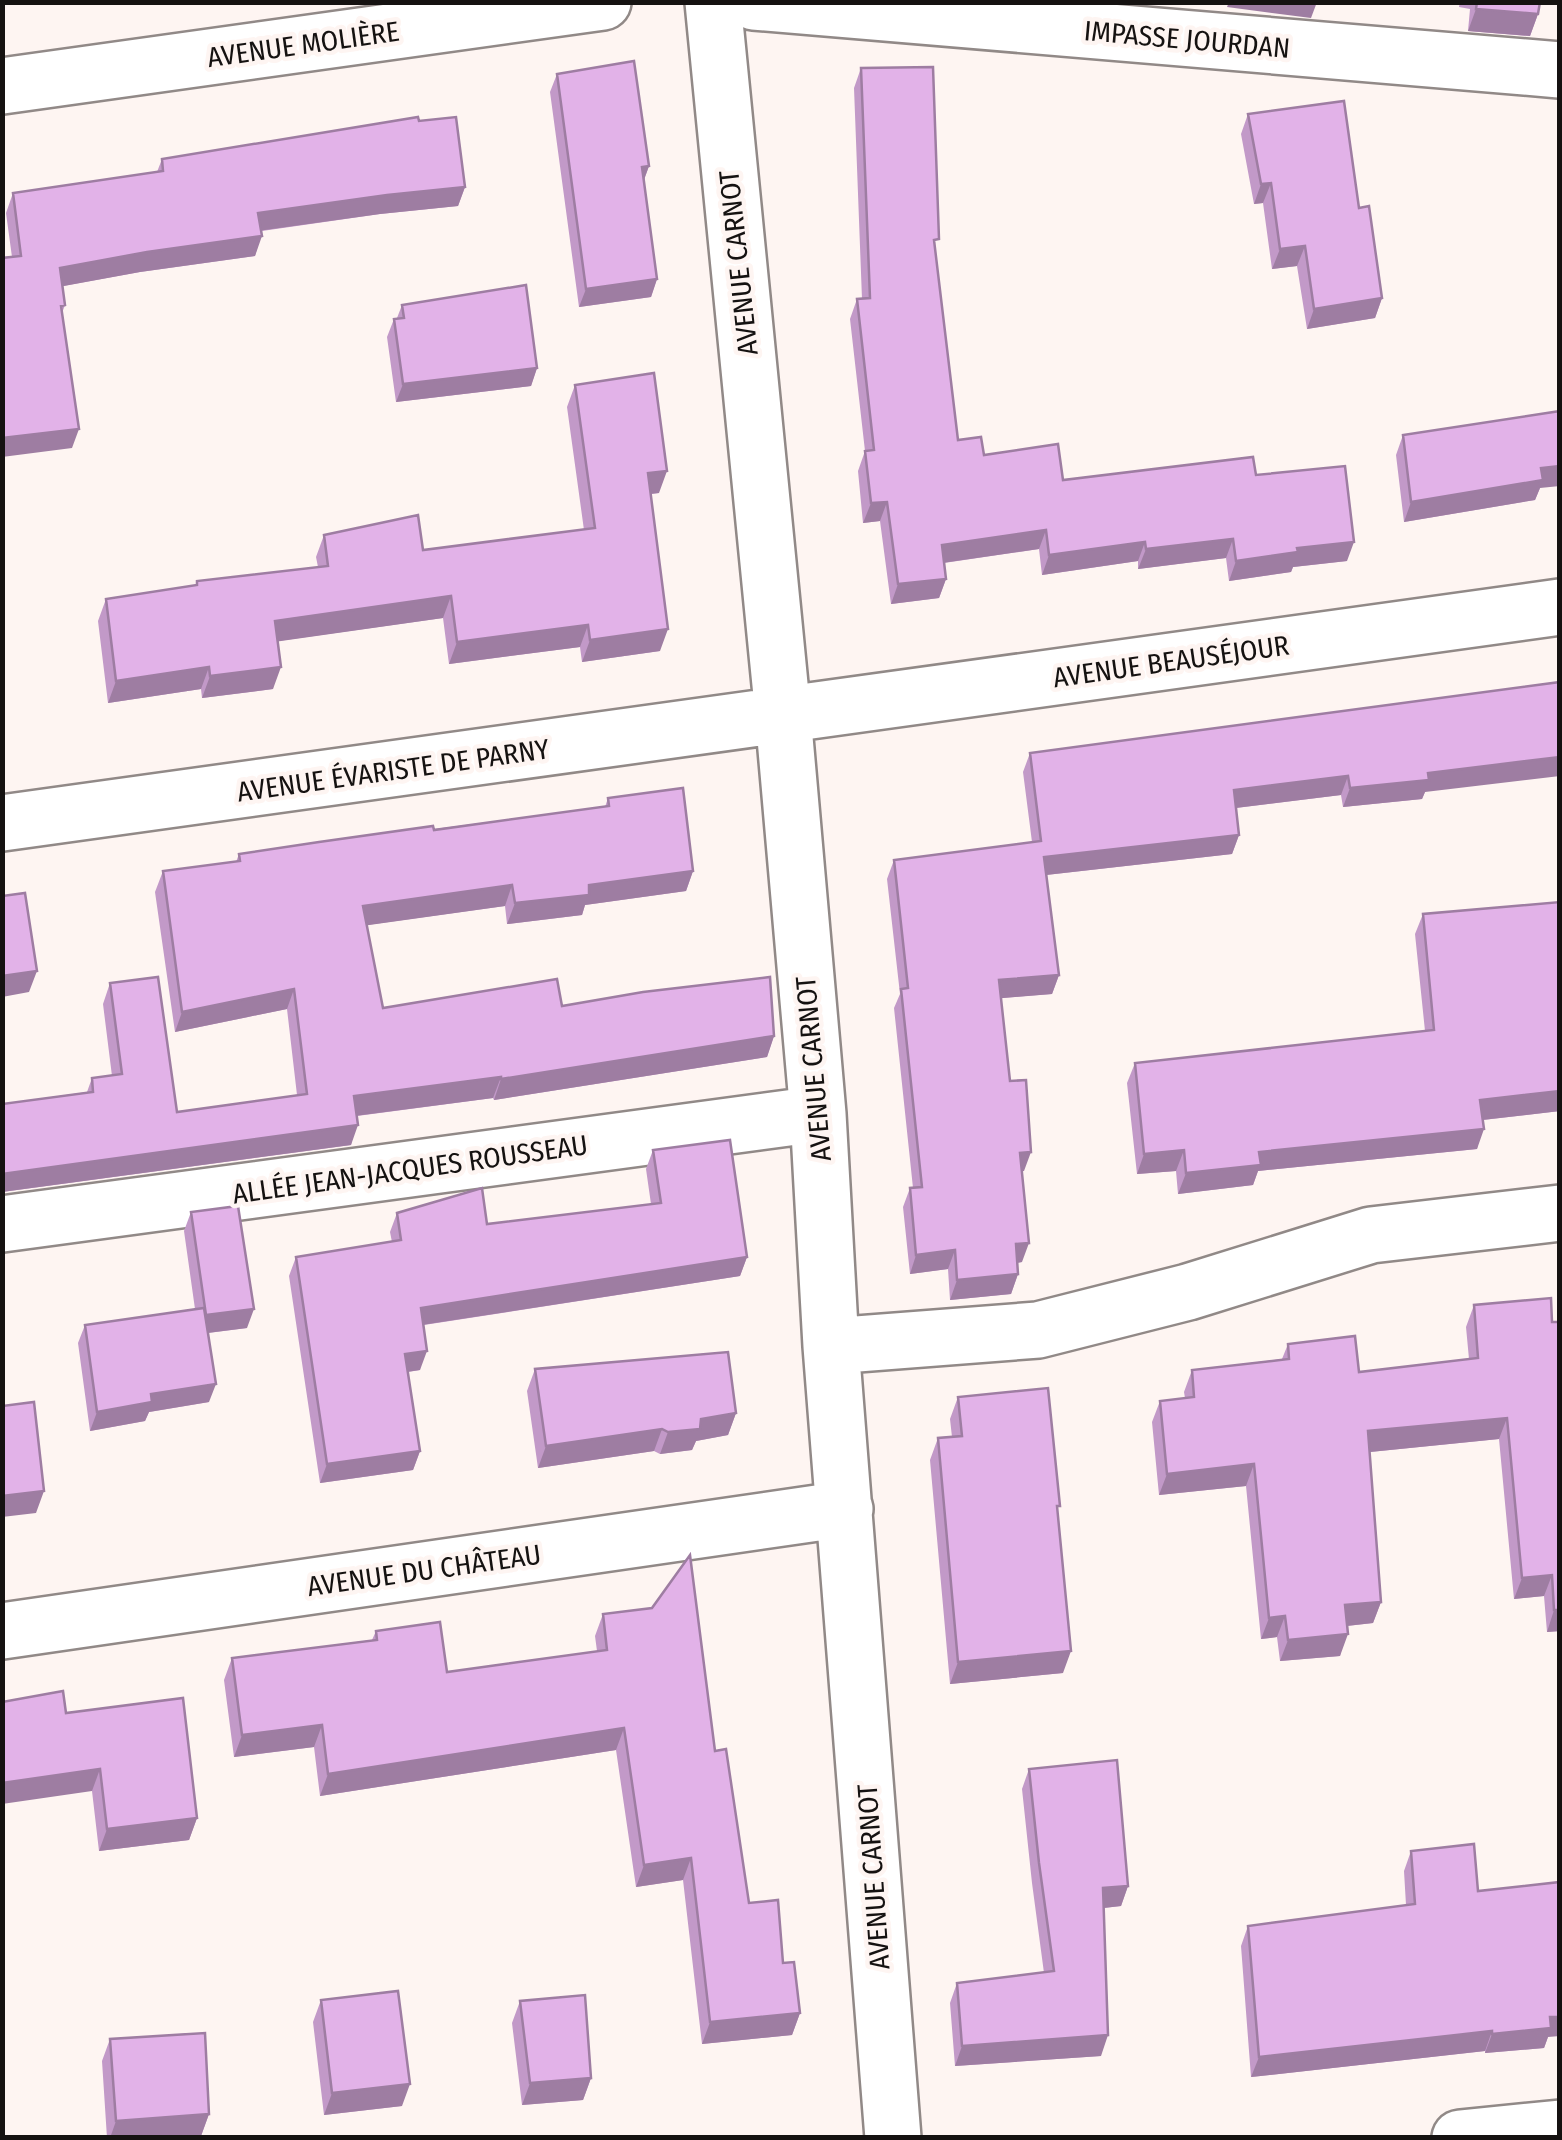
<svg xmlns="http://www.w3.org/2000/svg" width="1562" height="2140" font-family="'Fira Sans Condensed',sans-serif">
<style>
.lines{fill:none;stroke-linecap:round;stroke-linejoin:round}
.street-casing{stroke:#918987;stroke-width:60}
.street{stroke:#fff;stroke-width:55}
.wall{fill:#c299c8}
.shaded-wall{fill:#9e7da2}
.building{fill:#e2b2e8;stroke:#9e7da2;stroke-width:2.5}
.labels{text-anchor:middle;stroke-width:9;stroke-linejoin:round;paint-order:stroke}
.street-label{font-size:28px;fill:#151211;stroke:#fef5f2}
</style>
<rect width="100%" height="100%" fill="#fef5f2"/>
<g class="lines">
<g class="street-casing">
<path id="street" d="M713,2L783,715L818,1114L831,1346L893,2138
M754,2L1560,70
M2,86L603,2
M2,823L1560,607
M2,1224L818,1114
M831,1346L1038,1330L1188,1292L1371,1235L1560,1213
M2,1631L845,1509
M1460,2138L1560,2128"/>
</g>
<use href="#street" class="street"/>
</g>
<path class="wall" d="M1460,2H1540L1538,14L1530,36L1468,31L1470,9L1459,7Z
M861,68L935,250L958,440L984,455L1063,480L1256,475L1347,561L1293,567L1291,572L1229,581L1226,558L1138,569V561L1042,575L1039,549L944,563L946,579L939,598L891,604L880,521L863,523L858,471L865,451L850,319L857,299H862L854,88Z
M557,74L649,166L644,180L657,279L651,297L579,307L550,92Z
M1248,114L1359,208L1382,298L1375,318L1307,329L1297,266L1272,269L1263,203L1254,204L1241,134Z
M419,121L465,187L458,206L380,214L262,231L255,256L140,272L63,286L65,305L62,313L72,448L12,257L6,213L13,193L157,172L162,159Z
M402,305L537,368L531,386L396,402L387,337L394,319L397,318Z
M575,385L659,493L651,494L660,651L582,662L580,647L449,664L443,618L278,641L273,689L202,698L201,689L108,703L98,621L106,599L196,585L197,581L318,567L316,557L324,535L423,550L584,530L567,407Z
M1403,435L1540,488L1535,500L1404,522L1396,455Z
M1560,682L1425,792L1422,799L1343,807L1341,795L1236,808L1239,835L1232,854L1046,875L1059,975L1052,994L1001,998L1010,1081L1024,1171H1022V1262L1017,1263L1018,1274L1011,1294L950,1300L948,1269L910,1274L903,1207L910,1188H913L894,1008L900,994L887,879L894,860L1032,842L1023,772L1030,753Z
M608,798L693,871L686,891L585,905L582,915L507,924L505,906L367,925L383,1008L562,1006L774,1036L767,1057L494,1100L493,1098L357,1116L351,1145L2,1192V1104L87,1092L92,1078L112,1076L103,1004L110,983L177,1112L297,1095L287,1009L175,1032L155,892L163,871L236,862L239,854L605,807Z
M1560,902V1111L1483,1120L1477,1149L1258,1171L1253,1185L1178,1194L1176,1171L1137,1174L1127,1083L1135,1063L1425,1031L1415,934L1423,914Z
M653,1150L747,1257L740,1276L424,1325L420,1370L408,1372L420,1451L413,1470L320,1483L289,1276L296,1257L392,1242L390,1232L397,1213L487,1224L651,1204L646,1169Z
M191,1212L247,1328L208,1333L209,1402L149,1412L145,1421L90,1431L78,1343L85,1325L195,1309L184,1231Z
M1551,1298L1560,1631L1547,1632L1544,1596L1514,1599L1499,1439L1370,1452L1381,1602L1373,1623L1347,1626L1340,1656L1280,1661L1277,1637L1261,1639L1246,1486L1159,1495L1152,1422L1160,1401L1185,1398L1184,1392L1192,1370L1282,1359L1288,1344L1359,1372L1469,1359L1466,1327L1474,1305Z
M535,1369L736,1413L728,1435L696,1441L692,1450L660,1454L654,1451L538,1468L527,1391Z
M958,1397L1057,1513L1063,1673L950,1684L930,1460L938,1438L952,1437L950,1419Z
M603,1614L715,1751L749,1903L783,1963L800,2013L792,2035L702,2044L683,1880L636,1887L616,1750L320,1796L314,1747L234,1757L224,1680L232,1658L372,1640L376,1631L447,1672L597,1651L595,1636Z
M66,1713L197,1818L189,1840L99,1851L92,1791Z
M1029,1769L1128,1886L1121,1906L1103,1908L1101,2056L955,2066L950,2003L957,1983L1044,1973L1032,1883L1022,1789Z
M1411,1851L1478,1891L1548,2037L1544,2048L1485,2053V2051L1251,2077L1241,1946L1248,1926L1406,1905L1404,1871Z
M321,2000L402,2106L324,2115L313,2022Z
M520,2001L591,2078L583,2100L522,2105L512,2023Z
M110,2039L209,2114L201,2136L107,2138L102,2061Z"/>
<path class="shaded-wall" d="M1229,2H1317L1311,18L1227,7Z
M1476,9L1538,14L1530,36L1468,31Z
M649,166L642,185V167Z
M1271,183L1263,203L1254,204L1261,184Z
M465,187L458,206L380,214L251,232L258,213L387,195Z
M262,236L255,256L140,272L53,288L60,268L147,252Z
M1305,246L1297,266L1272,269L1280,249Z
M657,279L651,297L579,307L586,289Z
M1382,298L1375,318L1307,329L1314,309Z
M537,368L531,386L396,402L403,384Z
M79,429L72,448L2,457V438Z
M1560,466V486L1540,488L1535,500L1404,522L1411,502L1541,468Z
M667,471L659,493L640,495L648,473Z
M887,502L880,521L863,523L871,503Z
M1046,530L1039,549L935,564L942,545Z
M1233,539L1226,558L1138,569L1146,549Z
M1145,542L1138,561L1042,575L1049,555Z
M1354,542L1347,561L1293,567L1291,572L1229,581L1236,561L1297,548Z
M946,579L939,598L891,604L898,584Z
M451,596L443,618L267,643L275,621Z
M588,625L580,647L449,664L457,642Z
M668,629L660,651L582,662L590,640Z
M209,667L201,689L108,703L116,681Z
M281,667L273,689L202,698L210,676Z
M1560,757V776L1425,792L1422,799L1343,807L1350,788L1428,773Z
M1348,776L1341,795L1227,809L1234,790Z
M1239,835L1232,854L1037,876L1044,857Z
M693,871L686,891L585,905L582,915L507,924L515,903L589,885Z
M512,885L505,906L355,927L363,906Z
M37,971L29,992L2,997V976Z
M1059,975L1052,994L992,999L999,980Z
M294,989L287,1009L175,1032L182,1012Z
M774,1036L767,1057L494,1100L501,1079Z
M501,1077L493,1098L347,1117L354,1096Z
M1560,1091V1111L1473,1121L1480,1100Z
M358,1125L351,1145L2,1192V1174L5,1172Z
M1484,1129L1477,1149L1258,1171L1253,1185L1178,1194L1186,1173L1259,1152Z
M1184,1150L1176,1171L1137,1174L1144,1154Z
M1031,1152L1024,1171L1013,1172L1020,1153Z
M1029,1243L1022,1262L1009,1264L1016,1244Z
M955,1250L948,1269L910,1274L916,1255Z
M747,1257L740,1276L415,1326L421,1308Z
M1018,1274L1011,1294L950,1300L957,1280Z
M254,1309L247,1328L199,1334L206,1315Z
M427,1351L420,1370L399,1373L405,1354Z
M216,1384L209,1402L149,1412L145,1421L90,1431L97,1412L151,1394Z
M736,1413L728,1435L696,1441L692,1450L660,1454L668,1432L701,1419Z
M1507,1418L1499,1439L1360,1453L1368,1431Z
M662,1429L654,1451L538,1468L546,1446Z
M420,1451L413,1470L320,1483L327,1464Z
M1254,1464L1246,1486L1159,1495L1167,1474Z
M44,1491L36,1513L2,1517V1496Z
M1552,1575L1544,1596L1514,1599L1522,1578Z
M1381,1602L1373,1623L1337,1627L1345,1605Z
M1554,1610H1560V1631L1547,1632Z
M1285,1616L1277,1637L1261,1639L1269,1618Z
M1348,1634L1340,1656L1280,1661L1288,1640Z
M1071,1651L1063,1673L950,1684L958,1662Z
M322,1725L314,1747L234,1757L242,1735Z
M624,1728L616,1750L320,1796L328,1774Z
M100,1769L92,1791L2,1804V1783Z
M197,1818L189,1840L99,1851L107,1829Z
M691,1858L683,1880L636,1887L644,1865Z
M1128,1886L1121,1906L1095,1909L1103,1888Z
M800,2013L792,2035L702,2044L710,2022Z
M1550,2017H1560V2036L1548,2037L1544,2048L1485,2053L1492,2034Z
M1492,2031L1485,2051L1251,2077L1259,2057Z
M1108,2035L1101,2056L955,2066L962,2046Z
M591,2078L583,2100L522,2105L530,2083Z
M410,2084L402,2106L324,2115L332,2093Z
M209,2114L201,2136L110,2138L116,2121Z"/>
<path class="building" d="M1477,2H1540L1538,14L1476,9Z
M634,61L649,166L642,167L657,279L586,289L557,74Z
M933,67L939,239L934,240L958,440L981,437L984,455L1058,444L1063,480L1253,457L1256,475L1345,466L1354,542L1297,548L1298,552L1236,561L1233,539L1146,549L1145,542L1049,555L1046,530L942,545L946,579L898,584L887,502L871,503L865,451L874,450L857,299L870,298L861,68Z
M1344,101L1359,208L1369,206L1382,298L1314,309L1305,246L1280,249L1271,183L1261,184L1248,114Z
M418,117L419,121L456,117L465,187L387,195L258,213L262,236L147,252L60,268L65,305L61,306L79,429L2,438V258L21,256L13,193L163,171L162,159Z
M526,285L537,368L403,384L394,319L404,318L402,305Z
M654,373L667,471L648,473L668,629L590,640L588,625L457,642L451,596L275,621L281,667L210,676L209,667L116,681L106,599L197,585V581L328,566L324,535L418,515L423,550L595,528L575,385Z
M1560,411V466L1541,468L1543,480L1411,502L1403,435Z
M1560,682V757L1428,773L1429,780L1350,788L1348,776L1234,790L1239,835L1044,857L1059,975L999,980L1010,1081L1026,1080L1031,1152L1020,1153L1029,1243L1016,1244L1018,1274L957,1280L955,1250L916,1255L910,1188L922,1187L901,989L908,988L894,860L1041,841L1030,753Z
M683,788L693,871L589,885V895L515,903L512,885L363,906L383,1008L557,979L562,1006L643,992L770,977L774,1036L501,1079V1077L354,1096L358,1125L2,1174V1104L93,1092L92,1078L122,1074L110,983L158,977L177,1112L307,1094L294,989L182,1012L163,871L240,861L239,854L319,842L433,826L434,830L609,806L608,798Z
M25,893L37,971L2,976V896Z
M1560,902V1091L1480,1100L1484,1129L1259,1152L1261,1165L1186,1173L1184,1150L1144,1154L1135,1063L1434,1030L1423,914Z
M730,1140L747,1257L421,1308L427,1351L405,1354L420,1451L327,1464L296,1257L401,1240L397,1213L482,1188L487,1224L661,1203L653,1150Z
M238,1206L254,1309L206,1315L191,1212Z
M1551,1298L1552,1322H1560V1610H1554L1552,1575L1522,1578L1507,1418L1368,1431L1381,1602L1345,1605L1348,1634L1288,1640L1285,1616L1269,1618L1254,1464L1167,1474L1160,1401L1194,1397L1192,1370L1289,1359L1288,1344L1355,1336L1359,1372L1478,1358L1474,1305Z
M204,1308L216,1384L151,1394L152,1402L97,1412L85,1325Z
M728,1352L736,1413L701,1419L700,1429L668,1432L662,1429L546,1446L535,1369Z
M1048,1388L1060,1506H1057L1071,1651L958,1662L938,1438L962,1436L958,1397Z
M34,1402L44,1491L2,1496V1406Z
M690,1555L715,1751L726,1749L749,1903L778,1900L783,1963L794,1962L800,2013L710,2022L691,1858L644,1865L624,1728L328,1774L322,1725L242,1735L232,1658L377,1640L376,1631L440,1622L447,1672L607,1650L603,1614L652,1608Z
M63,1691L66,1713L183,1698L197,1818L107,1829L100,1769L2,1783V1702Z
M1117,1760L1128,1886L1103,1888L1108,2035L962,2046L957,1983L1054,1971L1039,1863L1029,1769Z
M1474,1844L1478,1891L1560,1882V2017H1550L1551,2028L1492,2034V2031L1259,2057L1248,1926L1415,1904L1411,1851Z
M398,1991L410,2084L332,2093L321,2000Z
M585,1995L591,2078L530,2083L520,2001Z
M205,2033L209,2114L116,2121L110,2039Z"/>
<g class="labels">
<g class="street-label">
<text transform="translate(1187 39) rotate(5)" y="10">IMPASSE JOURDAN</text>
<text transform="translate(303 44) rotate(-8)" y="10">AVENUE MOLIÈRE</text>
<text transform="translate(738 263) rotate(-96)" y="10">AVENUE CARNOT</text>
<text transform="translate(1171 661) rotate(-8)" y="10">AVENUE BEAUSÉJOUR</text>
<text transform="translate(393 770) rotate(-8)" y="10">AVENUE ÉVARISTE DE PARNY</text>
<text transform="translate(813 1069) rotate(-95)" y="10">AVENUE CARNOT</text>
<text transform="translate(410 1169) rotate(-8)" y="10">ALLÉE JEAN-JACQUES ROUSSEAU</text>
<text transform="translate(424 1570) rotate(-8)" y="10">AVENUE DU CHÂTEAU</text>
<text transform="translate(873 1877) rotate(-94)" y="10">AVENUE CARNOT</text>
</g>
</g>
<rect width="1562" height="2140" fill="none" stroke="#151211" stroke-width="10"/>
</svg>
